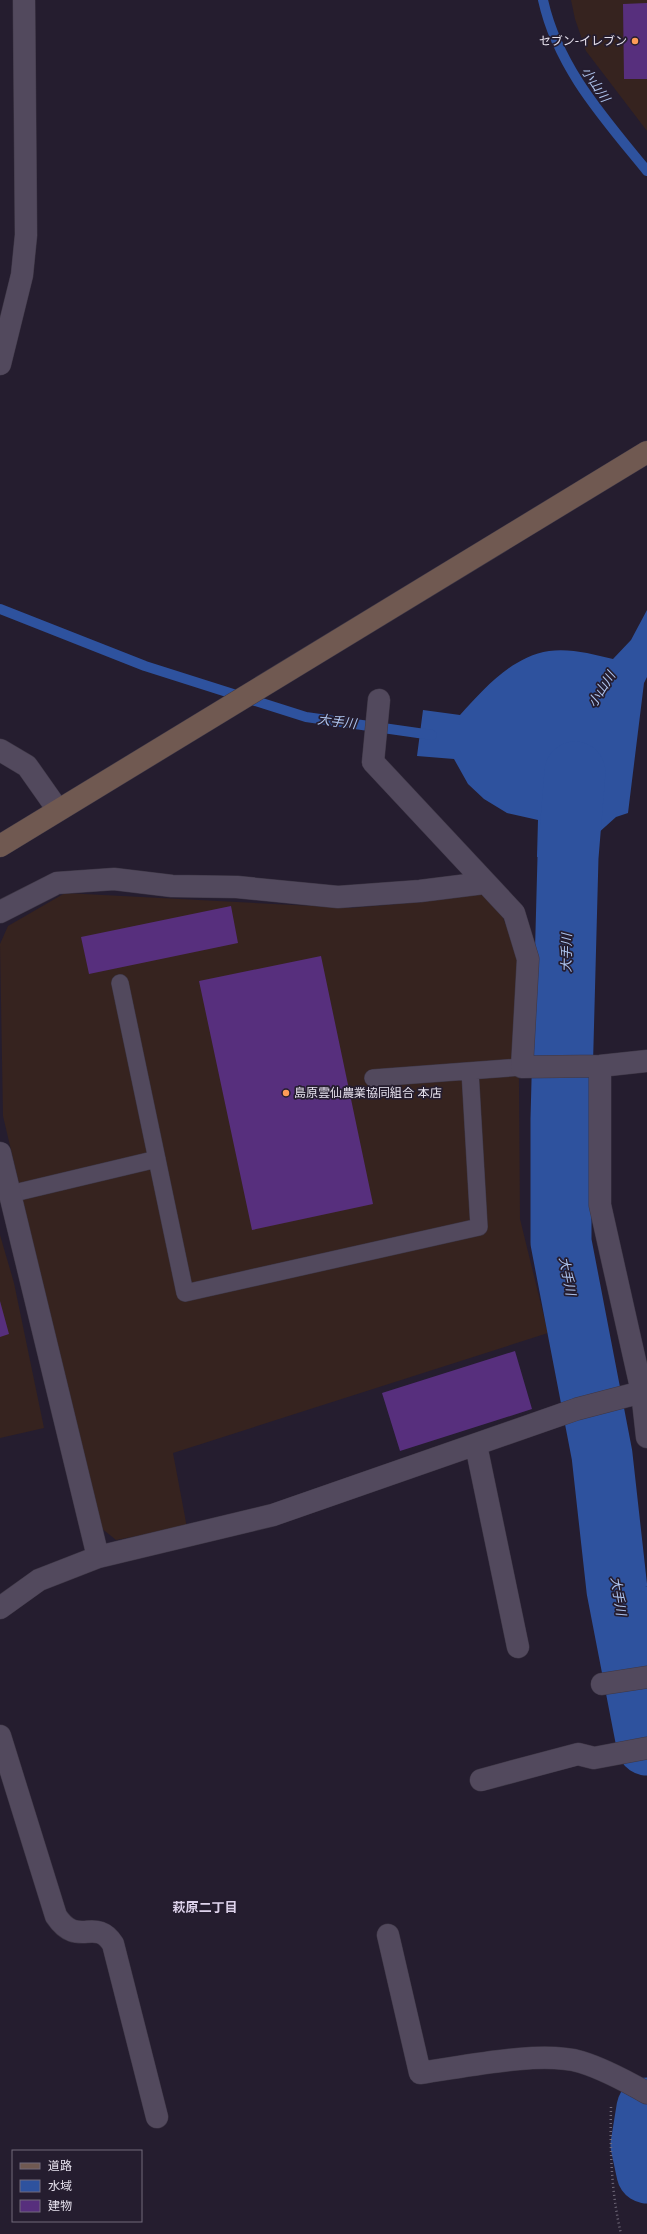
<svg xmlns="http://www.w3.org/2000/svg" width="647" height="2234" font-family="'DejaVu Sans','Noto Sans JP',sans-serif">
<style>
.commercial{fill:#36231f}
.water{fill:#2e529e}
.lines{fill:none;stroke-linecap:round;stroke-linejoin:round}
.stream{stroke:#2e529e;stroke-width:10}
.river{stroke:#2e529e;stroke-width:61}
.building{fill:#572f7d}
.lane-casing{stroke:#3e3746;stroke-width:18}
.street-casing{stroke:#3e3746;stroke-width:23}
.secondary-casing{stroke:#3e3746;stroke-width:23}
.path{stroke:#706979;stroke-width:2.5;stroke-dasharray:1 3;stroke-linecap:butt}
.lane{stroke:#52495d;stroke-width:17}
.street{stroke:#52495d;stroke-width:22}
.secondary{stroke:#705951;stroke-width:22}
.poi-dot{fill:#fe9c57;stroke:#251d2f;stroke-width:1.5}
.labels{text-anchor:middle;stroke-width:3.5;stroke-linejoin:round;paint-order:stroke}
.poi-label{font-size:12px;fill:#e6e1ed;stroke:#251d2f;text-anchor:end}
.water-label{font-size:13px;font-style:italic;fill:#aec4ee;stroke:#251d2f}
.neighbourhood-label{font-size:13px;font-weight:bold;fill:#ded3ec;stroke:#251d2f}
</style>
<rect width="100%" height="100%" fill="#251d2f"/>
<path class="commercial" d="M571,0H647V131L586,51L575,19Z
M477,891L500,910L518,956L520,1219L548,1333L173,1453L188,1533L163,1531L116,1540L100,1527L3,1116L0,944L8,926L65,893L351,908L422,902Z
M0,1235L14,1283L44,1428L0,1438Z"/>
<path class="water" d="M647,610V677L644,683L628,813L616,817L596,835V857H537L538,820L507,813L484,799L468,784L454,759L417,756L423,710L460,715C484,689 511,657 549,651C570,648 592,654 613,659L631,640Z"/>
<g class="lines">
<path class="stream" d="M543,0C558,68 604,118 647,171
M0,609L145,666L306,717L432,735"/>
<path class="river" d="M575,772L568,857L561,1119V1242L602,1455L617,1590L647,1745
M647,2108L641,2145L647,2173"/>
</g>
<path class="building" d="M647,3V79H624L623,4Z
M231,906L238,943L89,974L81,937Z
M321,956L373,1204L252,1230L199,981Z
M0,1301L9,1334L0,1337Z
M515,1351L532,1409L400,1451L382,1393Z"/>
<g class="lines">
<g class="lane-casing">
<path id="lane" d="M120,983L185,1293L479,1227L470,1071
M373,1078L522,1067
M10,1194L157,1159"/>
</g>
<g class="street-casing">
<path id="street" d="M0,364L22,275L26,235L24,0
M379,700L373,762L514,913L528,959L522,1067L600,1066L647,1061
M0,750L27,766L58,810
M0,912L57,883L114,879L172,886L237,887L338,897L420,891L484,883
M600,1066V1205L642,1392L647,1437
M0,1153L98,1557
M476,1445L518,1647
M0,1608L39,1580L98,1557L273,1515L577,1409L642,1392
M602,1684L647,1677
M0,1736L56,1916C78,1949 95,1916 113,1944L157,2117
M481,1780L578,1754L594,1758L647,1748
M388,1935L420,2073C464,2067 540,2050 581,2062C604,2069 626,2081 647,2093"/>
</g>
<g class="secondary-casing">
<path id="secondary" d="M0,846L647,452"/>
</g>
<path class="path" d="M611,2107C610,2150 611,2191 621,2234"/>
<use href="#lane" class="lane"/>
<use href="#street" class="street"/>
<use href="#secondary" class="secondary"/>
</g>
<g class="poi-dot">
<circle cx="635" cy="41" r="4"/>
<circle cx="286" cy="1093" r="4"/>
</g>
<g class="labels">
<g class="poi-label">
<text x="627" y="45">セブン-イレブン</text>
<text x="294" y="1097" text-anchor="start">島原雲仙農業協同組合 本店</text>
</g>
<g class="water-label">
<text transform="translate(596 84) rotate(56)" y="5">小山川</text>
<text transform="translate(601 689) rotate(-58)" y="5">小山川</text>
<text transform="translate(337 721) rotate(7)" y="5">大手川</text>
<text transform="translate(566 953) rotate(-89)" y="5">大手川</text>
<text transform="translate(568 1276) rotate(79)" y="5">大手川</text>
<text transform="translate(619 1596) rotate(81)" y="5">大手川</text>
</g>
<g class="neighbourhood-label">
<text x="205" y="1912">萩原二丁目</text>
</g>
</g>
<rect x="12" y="2150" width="130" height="72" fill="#251d2f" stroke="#726b7b"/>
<rect x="20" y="2163" width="20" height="6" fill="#705951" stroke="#726b7b"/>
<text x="48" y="2170" font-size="12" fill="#e6e1ed">道路</text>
<rect x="20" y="2180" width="20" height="12" fill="#2e529e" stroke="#726b7b"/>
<text x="48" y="2190" font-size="12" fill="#e6e1ed">水域</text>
<rect x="20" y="2200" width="20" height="12" fill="#572f7d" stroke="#726b7b"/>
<text x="48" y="2210" font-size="12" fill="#e6e1ed">建物</text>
</svg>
